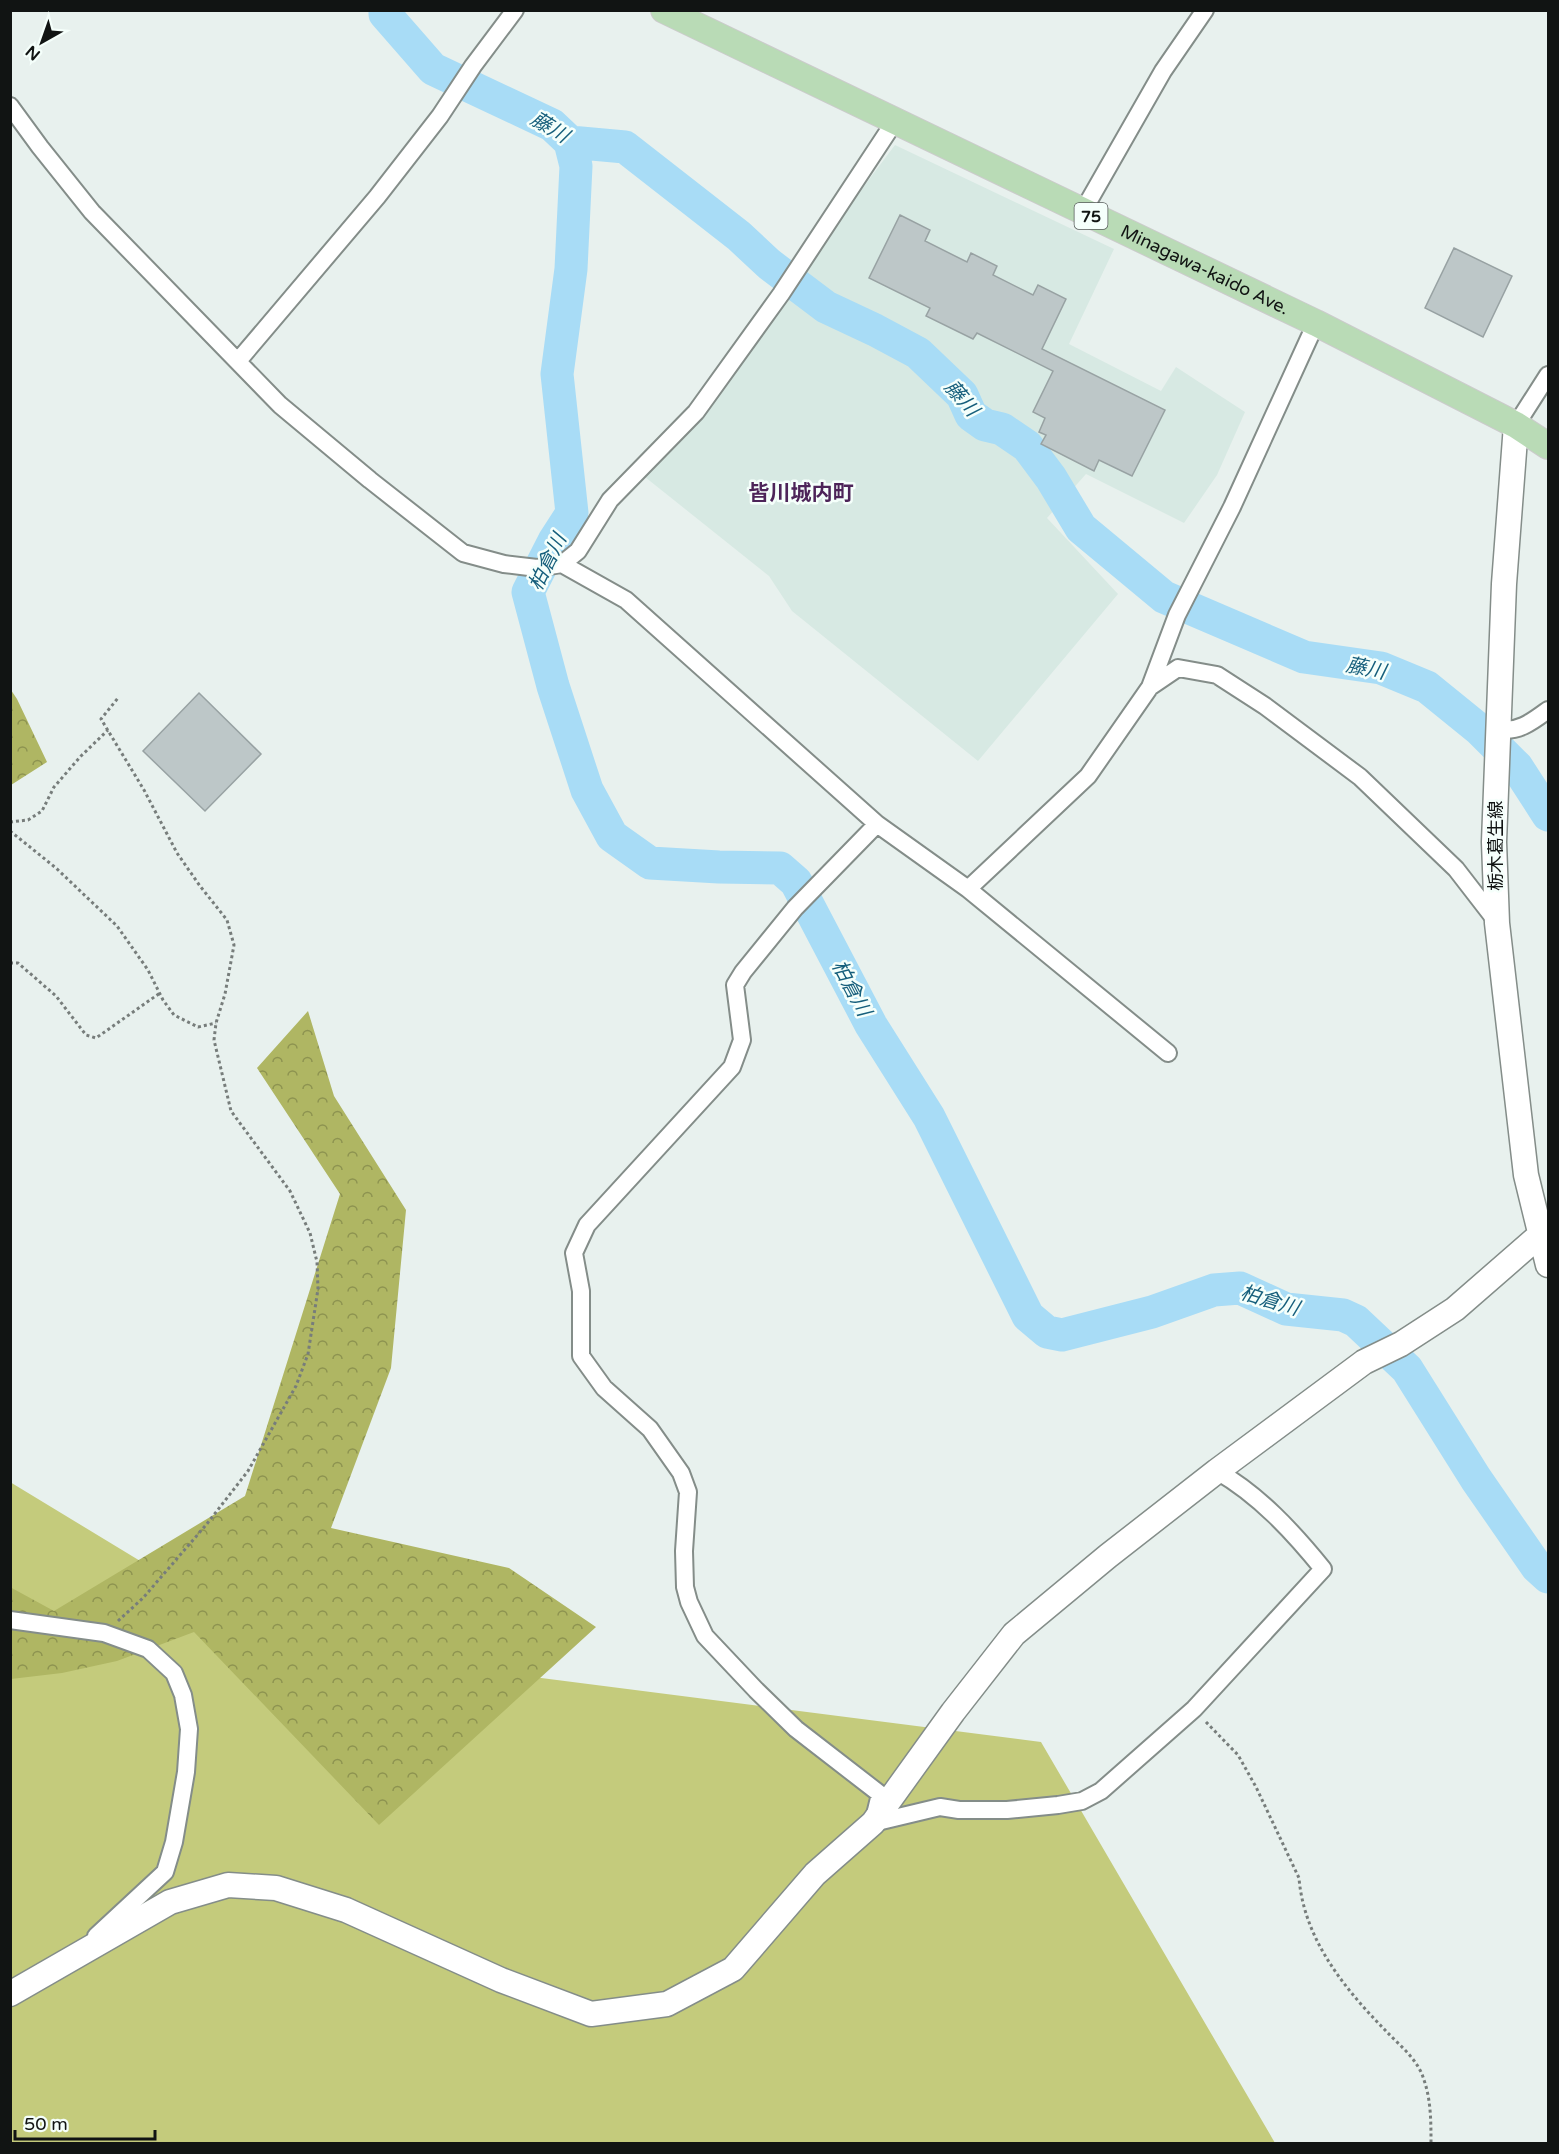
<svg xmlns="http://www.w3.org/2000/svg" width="1559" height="2154" font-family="'Varela Round','Noto Sans JP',sans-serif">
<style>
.built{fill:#d7e9e3}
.grass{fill:#c4cb7c}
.forest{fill:url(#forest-crowns)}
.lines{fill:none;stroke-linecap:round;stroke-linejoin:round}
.river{stroke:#a8dcf6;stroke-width:33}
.building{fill:#bdc7c8;stroke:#98a2a3;stroke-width:1.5}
.street-casing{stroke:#848d89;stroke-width:20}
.secondary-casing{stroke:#848d89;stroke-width:27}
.primary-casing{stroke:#cbcbcb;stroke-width:28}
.path{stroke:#777d7b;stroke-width:3;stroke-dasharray:3 3;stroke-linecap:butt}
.street{stroke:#fff;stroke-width:16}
.secondary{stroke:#fff;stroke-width:24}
.primary{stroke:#b9dbb6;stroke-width:26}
.labels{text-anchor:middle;stroke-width:5;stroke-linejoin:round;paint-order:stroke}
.shield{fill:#f5fffb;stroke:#555a59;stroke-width:1.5}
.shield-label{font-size:16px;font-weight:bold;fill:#111413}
.street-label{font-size:18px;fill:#111413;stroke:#f5fffb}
.water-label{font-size:20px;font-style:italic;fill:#165f7c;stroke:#f5fffb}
.quarter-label{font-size:21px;font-weight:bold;fill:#4d2459;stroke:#f5fffb}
</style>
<defs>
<pattern id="forest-crowns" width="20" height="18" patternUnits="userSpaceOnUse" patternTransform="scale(1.5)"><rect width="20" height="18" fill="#afb663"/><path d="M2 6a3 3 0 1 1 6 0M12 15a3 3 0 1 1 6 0" fill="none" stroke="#8d9350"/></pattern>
</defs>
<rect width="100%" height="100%" fill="#e8f1ee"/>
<path class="built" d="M895,145L1114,249L1069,344L1161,391L1176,367L1245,412L1217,475L1184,523L1086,474L1047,518L1118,594L978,761L792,611L769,576L645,477Z"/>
<path class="grass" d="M10,1482L277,1644L1041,1742L1275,2143H11Z"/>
<path class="forest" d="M11,690L17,699L47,762L11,785Z
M308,1011L334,1096L406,1210L391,1368L331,1528L509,1568L596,1627L379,1825L194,1632L117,1661L62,1673L11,1679L10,1587L54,1611L245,1496L340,1194L257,1068Z"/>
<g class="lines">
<path class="river" d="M385,10V14L433,69L552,125L570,142L625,147L739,236L769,264L826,307L875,330L918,353L962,395L971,415L985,425L1002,429L1027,446L1051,478L1081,528L1164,597L1304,657L1381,668L1427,687L1480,730L1517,767L1548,815
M570,142L576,166L571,269L557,374L572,513L554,541L528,592L553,686L587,790L612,836L650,863L719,867L780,868L796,882L871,1025L929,1117L1028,1316L1047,1332L1062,1335L1152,1312L1214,1290L1240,1288L1286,1309L1343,1315L1356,1321L1407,1369L1476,1479L1537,1567L1548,1577"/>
</g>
<path class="building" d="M900,215L930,230L925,241L967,262L971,253L997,266L993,275L1033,295L1038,285L1066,299L1042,349L1165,410L1132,476L1099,460L1094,471L1041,444L1046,435L1039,432L1045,418L1033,412L1053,371L977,333L973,339L926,316L930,308L869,278Z
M1454,248L1512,276L1483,337L1425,308Z
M199,693L261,754L205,811L143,751Z"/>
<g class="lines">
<g class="street-casing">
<path id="street" d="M10,106L40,147L92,212L280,405L370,480L463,553L504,564L537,568L562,564L578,551L610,500L696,412L781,294L895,121
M1083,211L1163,71L1205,10
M238,361L377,197L440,116L473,66L515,10
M1516,425L1548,375
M562,564L626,600L877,824L968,889L1168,1053
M1150,687L1178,668L1217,675L1265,706L1360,777L1456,869L1497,922
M1499,729C1518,733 1533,721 1548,710
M877,824L795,908L743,972L735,985L742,1040L732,1067L587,1225L574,1253L581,1291V1356L604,1388L650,1429L681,1473L688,1492L684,1551L685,1587L689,1602L705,1636L756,1690L796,1729L880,1794L873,1823L940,1807L959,1810H1007L1058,1805L1082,1801L1101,1791L1194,1709L1323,1569C1293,1532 1259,1495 1217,1471
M968,889L1088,776L1150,687L1177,615L1232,507L1316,323
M10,1620L104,1633L148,1649L174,1673L183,1695L189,1729L186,1772L174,1842L165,1872L96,1936"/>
</g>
<g class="secondary-casing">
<path id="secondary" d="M1516,425L1504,584L1494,842L1497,923L1526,1175L1548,1265
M10,1994L170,1902L228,1885L276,1888L346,1910L501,1980L591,2014L667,2004L733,1969L815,1874L873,1823L953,1712L1014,1634L1108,1556L1217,1471L1364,1362L1401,1344L1455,1309L1540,1235"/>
</g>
<g class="primary-casing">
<g id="primary">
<path id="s1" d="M664,10L1316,323L1516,425L1548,446"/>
</g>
</g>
<path class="path" d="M10,822L28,820L42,811L54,787L81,756L108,730
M10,831L56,868L117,926L148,970L163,1000L174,1015L198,1027L216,1023
M10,963H18L56,996L86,1035L96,1038L160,993
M118,1621L143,1598L206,1525L248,1471L296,1386L308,1354L318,1289L317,1262L310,1233L290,1191L231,1111L214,1040L216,1023L225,994L234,945L227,920L200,886L177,853L144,790L101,719L118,698
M1206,1722L1238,1755L1256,1787L1299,1878C1304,1939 1344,1988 1385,2030C1399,2045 1418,2059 1424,2080C1431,2100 1431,2122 1431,2144"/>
<use href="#street" class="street"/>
<use href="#secondary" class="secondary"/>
<use href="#primary" class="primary"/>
</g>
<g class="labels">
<rect class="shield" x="1074.5" y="203" width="33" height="26" rx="4.5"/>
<g class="shield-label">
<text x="1091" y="222">75</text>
</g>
<g class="street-label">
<text dy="6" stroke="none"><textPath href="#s1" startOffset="600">Minagawa-kaido Ave.</textPath></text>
<text transform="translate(1496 846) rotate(-90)" y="6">栃木葛生線</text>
</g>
<g class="water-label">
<text transform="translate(550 127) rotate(31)" y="7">藤川</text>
<text transform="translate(962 398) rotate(49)" y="7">藤川</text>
<text transform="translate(547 562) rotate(-64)" y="7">柏倉川</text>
<text transform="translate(1366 668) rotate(12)" y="7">藤川</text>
<text transform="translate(852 988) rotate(62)" y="7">柏倉川</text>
<text transform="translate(1270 1300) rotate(17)" y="7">柏倉川</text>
</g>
<g class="quarter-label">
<text x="801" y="500">皆川城内町</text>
</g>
</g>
<rect width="1559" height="2154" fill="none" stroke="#111413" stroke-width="24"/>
<g transform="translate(42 42) rotate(220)" stroke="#f5fffb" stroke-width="4.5" paint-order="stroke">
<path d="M0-4.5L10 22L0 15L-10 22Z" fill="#111413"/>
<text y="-9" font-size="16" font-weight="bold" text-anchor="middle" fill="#111413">N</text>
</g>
<path d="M15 2130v9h140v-9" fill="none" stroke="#111413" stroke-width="3"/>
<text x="24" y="2130" font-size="18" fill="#111413" stroke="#f5fffb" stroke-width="4.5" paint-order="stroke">50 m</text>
</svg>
